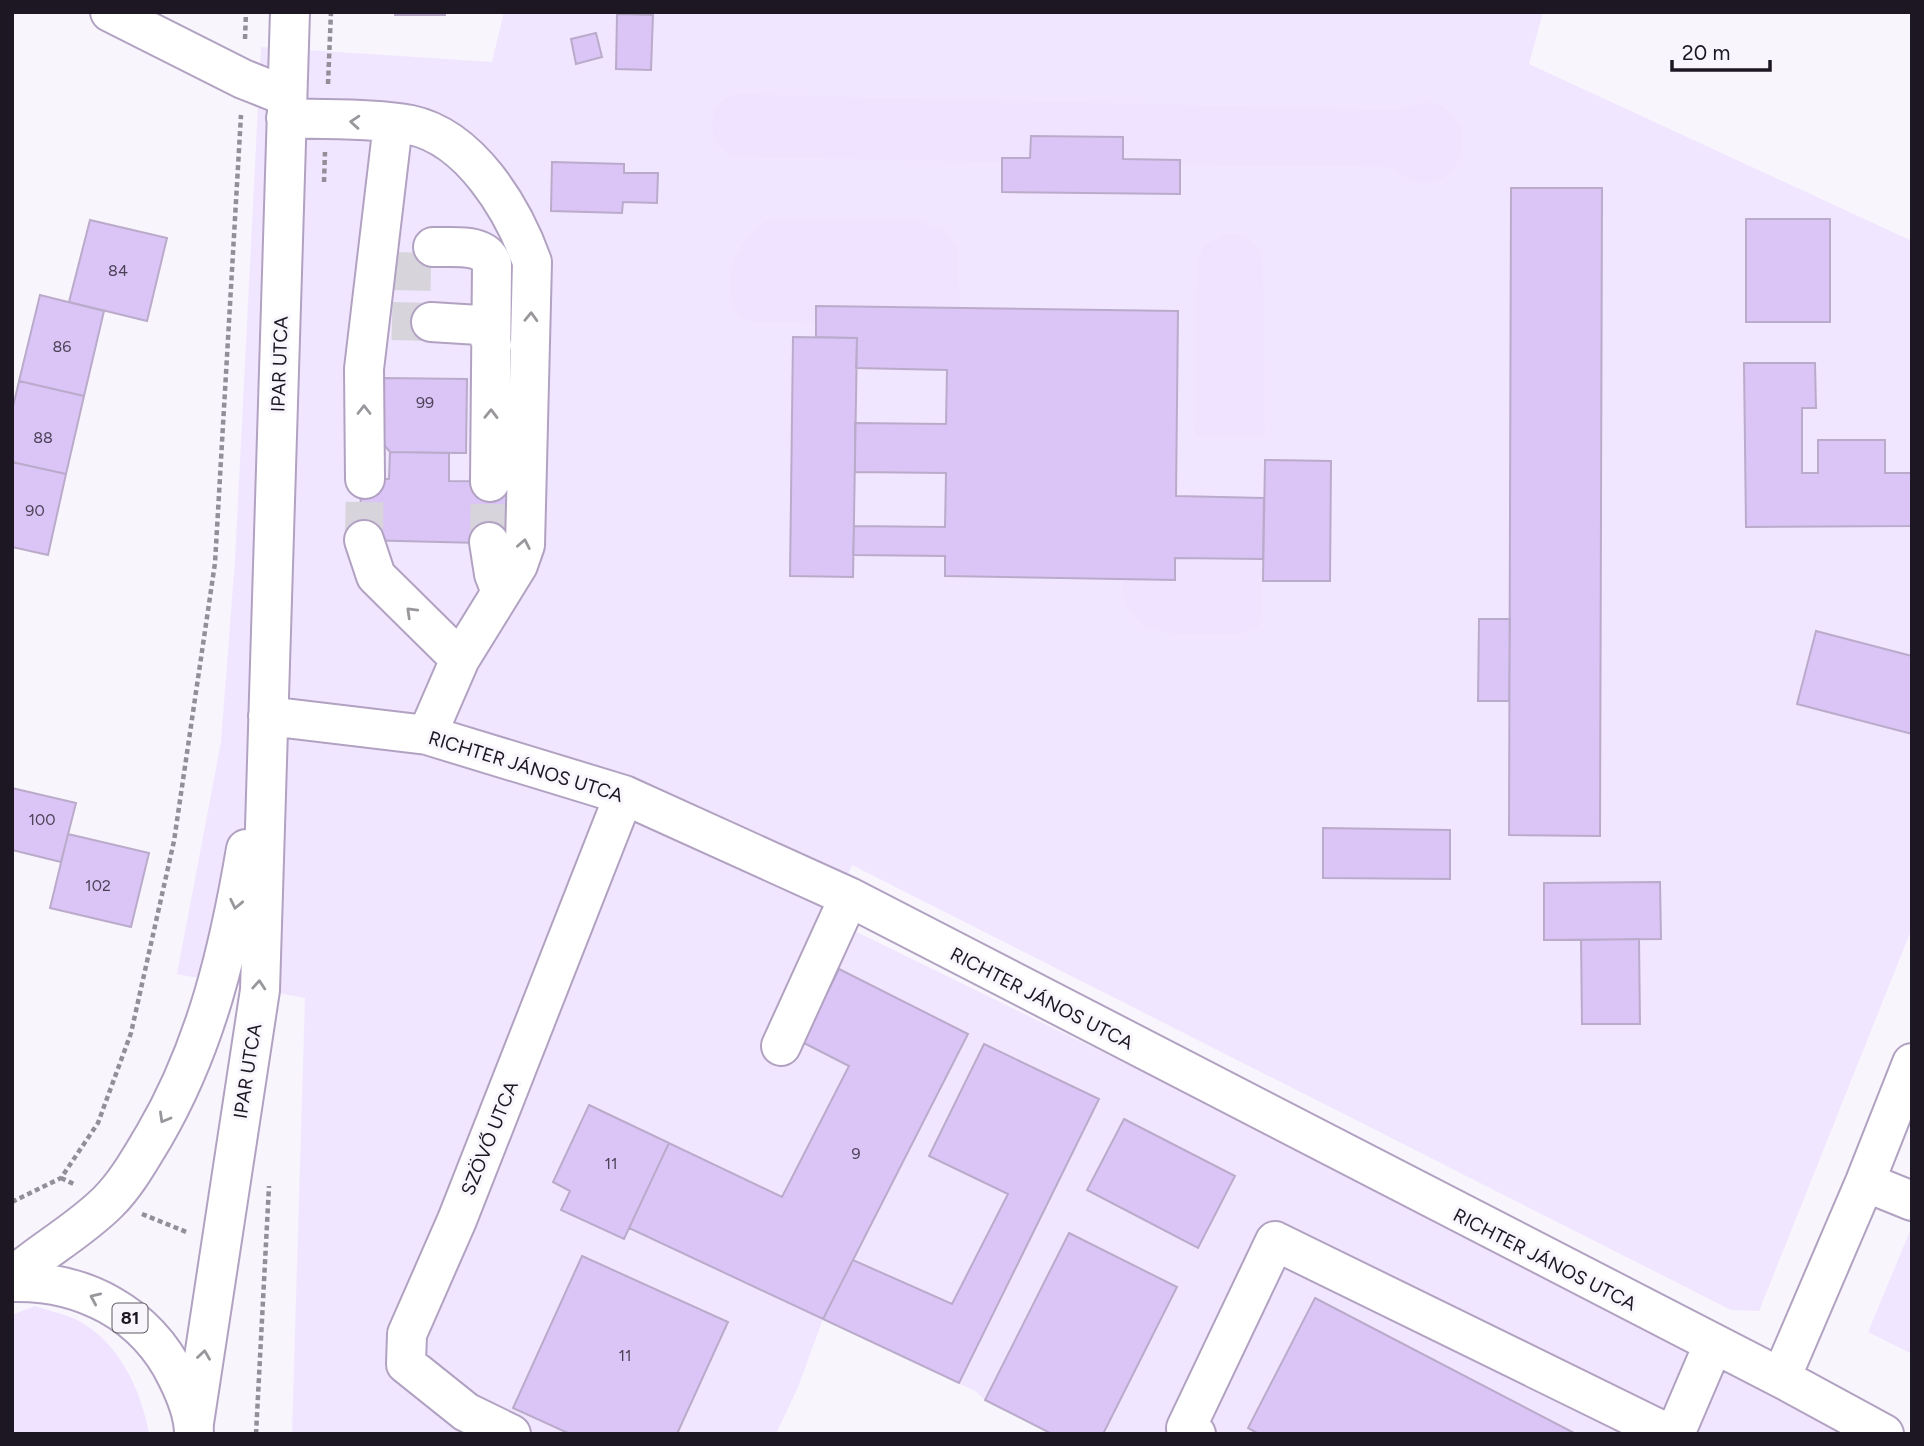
<svg xmlns="http://www.w3.org/2000/svg" width="1924" height="1446" font-family="Figtree,sans-serif">
<style>
.built{fill:#f1e6ff}
.green{fill:#f0e3ff}
.building{fill:#dbc4f6;stroke:#baabcb;stroke-width:2}
.lines{fill:none;stroke-linecap:round;stroke-linejoin:round}
.minor-tunnel{stroke:#d7d4db;stroke-width:38;stroke-dasharray:38 19;stroke-linecap:butt}
.minor-casing{stroke:#b1a2c2;stroke-width:42}
.major-casing{stroke:#b1a2c2;stroke-width:42}
.path{stroke:#938f98;stroke-width:4.5;stroke-dasharray:5 3.5;stroke-linecap:butt}
.minor{stroke:#fff;stroke-width:38}
.major{stroke:#fff;stroke-width:38}
.oneway{stroke:#99979c}
.labels{text-anchor:middle;stroke-width:6;stroke-linejoin:round;paint-order:stroke}
.number-label{font-size:16px;fill:#4c4257}
.shield{fill:#f8f5fc;stroke:#5e5a63;stroke-width:2}
.shield-label{font-size:18px;font-weight:bold;fill:#1c1722}
.street-label{font-size:19px;fill:#1c1722;stroke:#f8f5fc}
</style>
<rect width="100%" height="100%" fill="#f8f5fc"/>
<path class="built" d="M504,12H1543L1529,64L1912,241V928L1759,1311L1731,1310L852,865L830,919L1885,1434H1052L985,1400L975,1391L823,1319L798,1387L776,1434H292L305,998L177,974L221,742L235,560L261,47L492,62Z
M1912,1226V1354L1868,1332Z"/>
<path class="green" d="M735,94L1393,110C1406,109 1415,101 1429,103C1477,110 1472,181 1425,183C1408,184 1400,170 1386,167L1180,165V160L1123,159V137L1031,136L1030,158H1002V162L740,157C705,154 702,103 735,94Z
M769,220L914,219L940,228L947,232L958,251L960,308L817,306L816,323L757,322L743,319C714,289 737,237 769,220Z
M1225,234C1244,232 1259,242 1263,261L1265,437H1195L1197,261L1204,245Z
M1175,558L1263,559L1262,615L1258,627C1245,637 1225,634 1210,634C1164,634 1124,637 1122,579L1175,580Z
M35,1306C49,1311 65,1314 77,1320C119,1342 141,1389 149,1434H12V1315Z"/>
<path class="building" d="M395,12H445V15H395Z
M617,14L653,15L651,70L616,69Z
M596,33L602,57L576,64L571,39Z
M1031,136L1123,137V159L1180,160V194L1002,192V158H1030Z
M552,162L624,164V173H658L657,203L623,202L622,213L551,211Z
M1511,188H1602L1600,836L1509,835Z
M1746,219H1830V322H1746Z
M90,220L167,238L147,321L69,302Z
M40,295L104,311L84,396L19,381Z
M816,306L1178,311L1176,496L1264,498L1263,559L1175,558V580L945,576V556L853,555L854,526L945,527L946,473L855,472V423L946,424L947,370L856,368L857,338L816,337Z
M793,337L857,338L853,577L790,576Z
M1744,363H1815L1816,408H1802V473H1818V440H1885V473H1912V526L1746,527Z
M384,378L467,379L466,453L390,452L383,444Z
M19,381L84,396L66,474L12,462V411Z
M390,452L449,453V481L523,482L521,544L360,540L361,479H389Z
M1265,460L1331,461L1330,581H1263Z
M12,462L66,474L48,555L12,547Z
M1479,619H1510L1509,701H1478Z
M1816,631L1912,656V734L1797,704Z
M12,788L76,803L61,862L12,850Z
M1323,828L1450,830V879L1323,878Z
M68,834L149,853L131,927L50,908Z
M1660,882L1661,939L1544,940V883Z
M1639,939L1640,1024H1582L1581,940Z
M839,969L968,1034L823,1319L629,1228L669,1143L782,1197L849,1066L802,1042Z
M984,1044L1099,1099L959,1383L823,1319L853,1260L952,1304L1008,1194L929,1156Z
M589,1105L669,1143L624,1239L561,1210L570,1191L553,1182Z
M1124,1119L1235,1176L1198,1248L1087,1190Z
M1069,1233L1177,1287L1103,1434H1052L985,1400Z
M582,1256L728,1322L677,1434H570L513,1408Z
M1315,1298L1576,1434H1259L1248,1428Z"/>
<g class="lines">
<path class="minor-tunnel" d="M393,271L432,272
M392,321L431,322
M364,540L365,479
M489,542L490,482"/>
<g class="minor-casing">
<path id="minor" d="M110,12L243,79L286,96
M286,118C324,120 375,118 411,125C471,138 513,209 532,262L525,545L518,565L460,659L427,735
M433,247C453,248 484,242 492,264L490,482
M431,322L479,325L489,335L492,345
M365,479L364,369L393,124
M364,540L376,576L460,659
M489,542L494,574L501,592
M268,716L427,735L624,795L849,897L1781,1378L1865,1182L1912,1063
M781,1046L849,897
M1865,1182L1912,1201
M12,1277C43,1250 79,1231 108,1202C127,1183 140,1159 154,1136C206,1047 229,950 246,849
M1781,1378L1884,1434
M194,1423L260,990L290,12
M511,1434L466,1412L406,1364L407,1334L457,1220L624,795
M1196,1434L1186,1428L1275,1241L1669,1434
M1675,1434L1713,1345"/>
</g>
<g class="major-casing">
<path id="major" d="M12,1282C82,1280 146,1313 177,1377C186,1395 194,1414 194,1434"/>
</g>
<path class="path" d="M245,39L246,12
M328,84L331,12
M324,182L325,152
M61,1178L76,1185
M12,1202L61,1178L98,1123L131,1033L174,841L215,563L241,115
M142,1214L189,1233
M256,1434L269,1186"/>
<use href="#minor" class="minor"/>
<use href="#major" class="major"/>
</g>
<defs><path id="oneway-chevron" d="M-2-3.5L2.5 0L-2 3.5" fill="none" stroke-width="1.6" stroke-linecap="round" stroke-linejoin="round" transform="scale(1.75)"/></defs>
<g class="oneway">
<use href="#oneway-chevron" transform="translate(355 122) rotate(-176)"/>
<use href="#oneway-chevron" transform="translate(531 317) rotate(-88)"/>
<use href="#oneway-chevron" transform="translate(364 410) rotate(-90)"/>
<use href="#oneway-chevron" transform="translate(491 414) rotate(-89)"/>
<use href="#oneway-chevron" transform="translate(524 544) rotate(-79)"/>
<use href="#oneway-chevron" transform="translate(411 612) rotate(-136)"/>
<use href="#oneway-chevron" transform="translate(236 904) rotate(102)"/>
<use href="#oneway-chevron" transform="translate(259 985) rotate(-86)"/>
<use href="#oneway-chevron" transform="translate(164 1118) rotate(120)"/>
<use href="#oneway-chevron" transform="translate(95 1298) rotate(-156)"/>
<use href="#oneway-chevron" transform="translate(204 1355) rotate(-82)"/>
</g>
<g class="labels">
<g class="number-label">
<text x="118" y="276">84</text>
<text x="62" y="352">86</text>
<text x="425" y="408">99</text>
<text x="43" y="443">88</text>
<text x="35" y="516">90</text>
<text x="42" y="825">100</text>
<text x="98" y="891">102</text>
<text x="856" y="1159">9</text>
<text x="611" y="1169">11</text>
<text x="625" y="1361">11</text>
</g>
<rect class="shield" x="112.5" y="1303.5" width="35" height="29" rx="5"/>
<g class="shield-label">
<text x="130" y="1324">81</text>
</g>
<g class="street-label">
<text transform="translate(279 364) rotate(-88)" y="7">IPAR UTCA</text>
<text transform="translate(526 766) rotate(17)" y="7">RICHTER JÁNOS UTCA</text>
<text transform="translate(1042 998) rotate(27)" y="7">RICHTER JÁNOS UTCA</text>
<text transform="translate(247 1071) rotate(-81)" y="7">IPAR UTCA</text>
<text transform="translate(489 1138) rotate(-68)" y="7">SZÖVŐ UTCA</text>
<text transform="translate(1545 1259) rotate(27)" y="7">RICHTER JÁNOS UTCA</text>
</g>
</g>
<rect width="1924" height="1446" fill="none" stroke="#1c1722" stroke-width="28"/>
<path d="M1672 60v10h98v-10" fill="none" stroke="#1c1722" stroke-width="3.5"/>
<text x="1682" y="60" font-size="21" fill="#1c1722" stroke="#f8f5fc" stroke-width="5" paint-order="stroke">20 m</text>
</svg>
